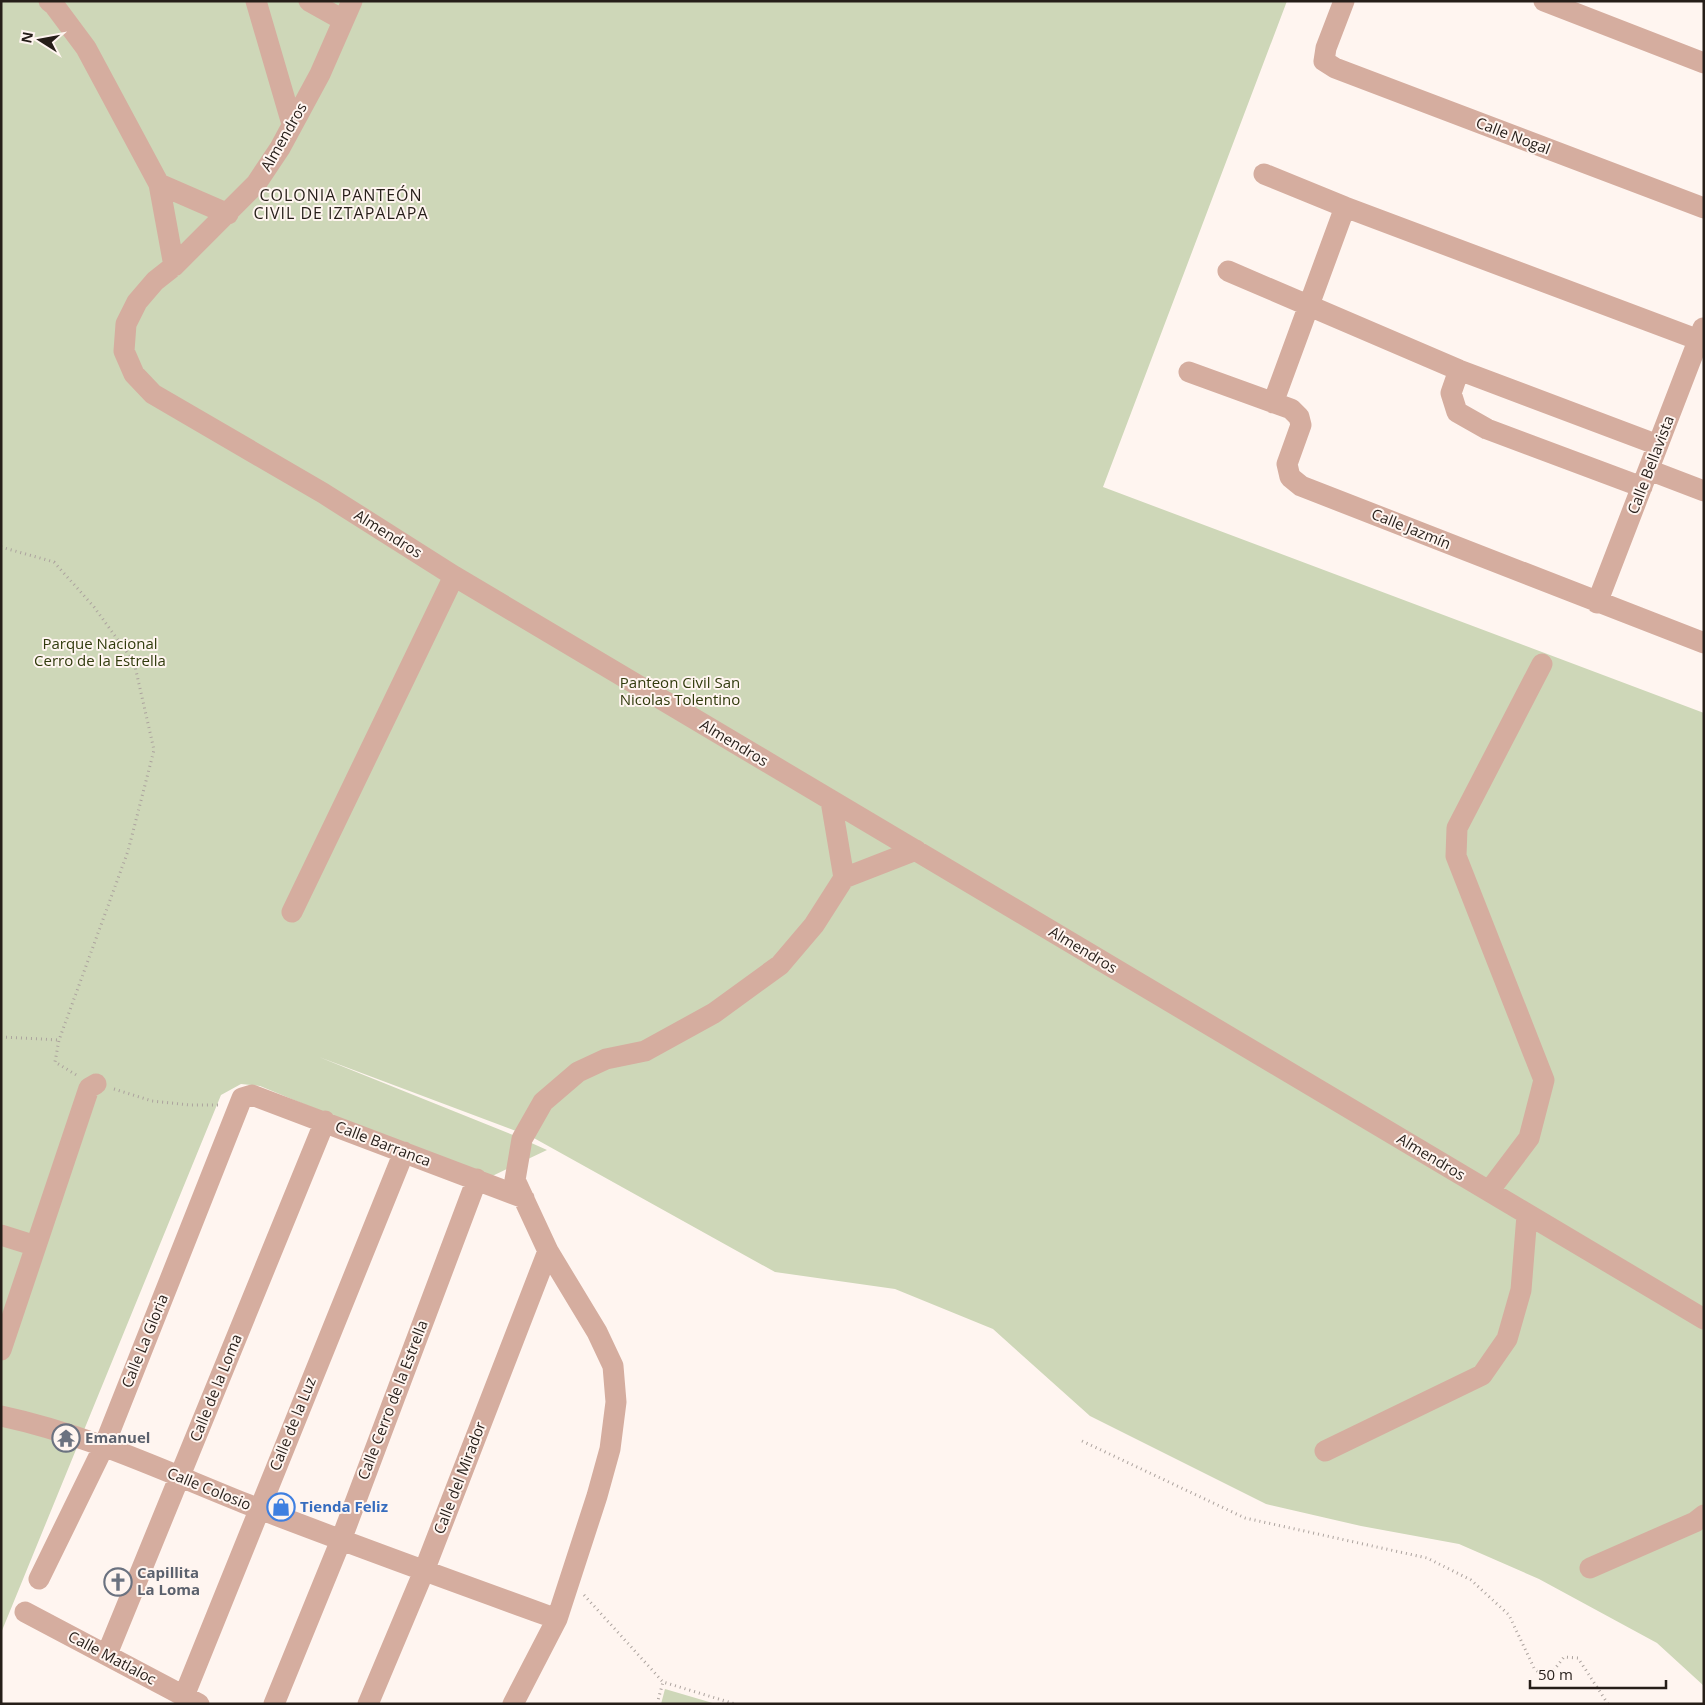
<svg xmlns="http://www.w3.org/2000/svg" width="1705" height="1705" font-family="'Open Sans',sans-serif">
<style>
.green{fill:#ced7b8}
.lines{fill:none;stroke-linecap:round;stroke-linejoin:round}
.path{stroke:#aca39e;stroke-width:3;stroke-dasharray:1 4;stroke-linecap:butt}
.minor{stroke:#d5ad9f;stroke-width:21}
.labels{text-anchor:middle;stroke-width:4;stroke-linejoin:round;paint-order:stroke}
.street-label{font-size:15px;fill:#261e19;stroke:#fff5f0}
.park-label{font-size:15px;fill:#313b0d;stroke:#fff5f0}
.worship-label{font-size:15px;font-weight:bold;fill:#5b616d;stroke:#fff5f0;text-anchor:start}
.shop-label{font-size:15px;font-weight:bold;fill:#366cbe;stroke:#fff5f0;text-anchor:start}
.neighbourhood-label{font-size:16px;letter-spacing:1px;fill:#261e19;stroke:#fff5f0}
</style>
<rect width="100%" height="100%" fill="#fff5f0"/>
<path class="green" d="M1,1H1287L1103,487L1704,713V1686L1657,1643L1539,1579L1459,1544L1361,1526L1266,1504L1090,1416L993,1329L895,1289L775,1272L532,1137L319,1057L518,1137L547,1150L486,1179L260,1086L241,1084L221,1095L1,1633Z
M665,1689L716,1704H661Z"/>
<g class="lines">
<path class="path" d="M1,547L54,562L94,607L134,662L154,750L128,851L59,1040L55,1062L78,1076
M1,1037L59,1040
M114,1089L152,1101L190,1105H218
M1082,1441L1245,1518L1427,1558L1471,1580L1509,1615L1534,1668L1543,1676L1554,1670L1564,1657L1578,1658L1608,1704
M584,1595L663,1682L735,1704
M657,1704L663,1682"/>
<path class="minor" d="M49,1L54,5L86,48L159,184L174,266
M256,1L292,124
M309,1L343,20
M352,1L320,74L280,148L256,184L174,266L155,281L137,302L126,324L124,351L134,374L153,394L323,493L454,576L1704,1319
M1344,1L1326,48L1324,61L1335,68L1704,208
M1544,1L1704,63
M1264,174L1345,207L1699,340
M159,184L228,214
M1228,271L1459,370L1658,445
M1459,370L1451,393L1457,412L1487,429L1642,487
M1189,372L1291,409L1299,417L1301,425L1287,464L1290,477L1301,486L1704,643
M1273,403L1345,207
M1649,470L1704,491
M1597,603L1703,328
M844,878L916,850
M292,912L454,576
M1489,1191L1529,1138L1544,1080L1456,856L1457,828L1542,664
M1,1235L36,1246
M1,1350L89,1088L96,1084
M1,1416C86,1434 164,1471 244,1503C347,1543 452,1581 557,1619
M1325,1451L1482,1375L1507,1339L1521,1290L1527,1215
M1590,1568L1695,1522L1704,1515
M39,1579L104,1446L242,1098L252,1095L524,1198
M25,1612L199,1704
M107,1654L325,1121
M184,1696L404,1152
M274,1704L341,1540L477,1179
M368,1704L424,1571L548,1251
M513,1704L557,1619L597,1496L610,1449L616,1402L613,1366L597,1332L548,1251L515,1180L522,1139L543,1102L578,1072L606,1059L645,1051L714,1013L780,965L814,925L844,878L831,801"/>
</g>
<defs>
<g id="temple-ring" transform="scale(1.4375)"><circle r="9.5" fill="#fff5f0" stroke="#6b7280" stroke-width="1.5"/><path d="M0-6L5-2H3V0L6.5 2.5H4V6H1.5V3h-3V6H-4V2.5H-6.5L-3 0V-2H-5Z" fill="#6b7280"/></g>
<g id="shop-ring" transform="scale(1.4375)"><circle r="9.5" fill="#fff5f0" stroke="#3f7fe0" stroke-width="1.5"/><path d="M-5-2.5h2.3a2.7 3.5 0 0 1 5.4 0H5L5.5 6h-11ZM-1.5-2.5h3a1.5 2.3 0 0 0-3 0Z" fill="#3f7fe0"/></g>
<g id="church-ring" transform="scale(1.4375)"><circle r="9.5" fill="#fff5f0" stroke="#6b7280" stroke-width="1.5"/><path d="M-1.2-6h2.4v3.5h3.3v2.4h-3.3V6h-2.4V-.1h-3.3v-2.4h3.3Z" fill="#6b7280"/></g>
</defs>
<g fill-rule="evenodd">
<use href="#temple-ring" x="66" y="1438"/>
<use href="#shop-ring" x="281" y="1507"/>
<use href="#church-ring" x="118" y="1582"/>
</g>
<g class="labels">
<g class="street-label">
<text transform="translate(1513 136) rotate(21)" y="5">Calle Nogal</text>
<text transform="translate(284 137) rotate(-60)" y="5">Almendros</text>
<text transform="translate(1651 465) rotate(-69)" y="5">Calle Bellavista</text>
<text transform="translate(1411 529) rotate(22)" y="5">Calle Jazmín</text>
<text transform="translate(388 534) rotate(32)" y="5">Almendros</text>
<text transform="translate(734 743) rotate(31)" y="5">Almendros</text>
<text transform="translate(1083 950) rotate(31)" y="5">Almendros</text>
<text transform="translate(383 1144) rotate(21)" y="5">Calle Barranca</text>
<text transform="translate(1431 1157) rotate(31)" y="5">Almendros</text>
<text transform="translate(145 1341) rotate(-68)" y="5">Calle La Gloria</text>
<text transform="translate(216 1388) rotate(-68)" y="5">Calle de la Loma</text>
<text transform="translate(393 1400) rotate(-69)" y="5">Calle Cerro de la Estrella</text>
<text transform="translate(293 1424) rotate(-68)" y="5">Calle de la Luz</text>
<text transform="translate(460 1478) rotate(-69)" y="5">Calle del Mirador</text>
<text transform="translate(209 1489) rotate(22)" y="5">Calle Colosio</text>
<text transform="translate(112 1658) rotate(28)" y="5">Calle Matlaloc</text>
</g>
<g class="park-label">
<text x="100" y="649">Parque Nacional<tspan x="100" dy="17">Cerro de la Estrella</tspan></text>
<text x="680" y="688">Panteon Civil San<tspan x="680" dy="17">Nicolas Tolentino</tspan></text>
</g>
<g class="worship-label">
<text x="85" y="1443">Emanuel</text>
<text x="137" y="1578">Capillita<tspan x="137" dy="17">La Loma</tspan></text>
</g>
<g class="shop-label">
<text x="300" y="1512">Tienda Feliz</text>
</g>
<g class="neighbourhood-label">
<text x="341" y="201">COLONIA PANTEÓN<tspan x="341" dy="18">CIVIL DE IZTAPALAPA</tspan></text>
</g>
</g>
<rect width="1705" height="1705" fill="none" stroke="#261e19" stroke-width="5"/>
<g transform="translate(40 40) rotate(281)" stroke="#fff5f0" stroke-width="4" paint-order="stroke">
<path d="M0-4L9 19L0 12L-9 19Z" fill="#261e19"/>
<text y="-8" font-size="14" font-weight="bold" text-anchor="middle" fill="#261e19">N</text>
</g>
<path d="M1530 1680v8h136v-8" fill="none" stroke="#261e19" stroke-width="2.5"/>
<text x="1538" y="1680" font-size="15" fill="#261e19" stroke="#fff5f0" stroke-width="4" paint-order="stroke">50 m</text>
</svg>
